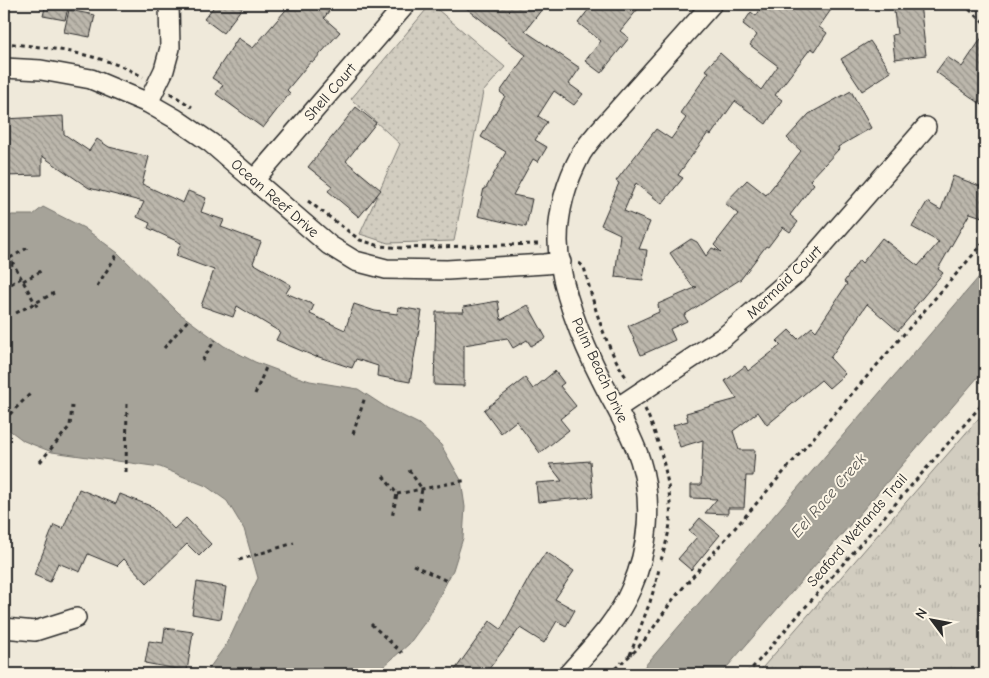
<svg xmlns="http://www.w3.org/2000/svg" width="989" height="678" font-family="'Comic Neue',sans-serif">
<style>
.grass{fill:url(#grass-tufts);stroke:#7e7c76}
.park{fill:url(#park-dots);stroke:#7e7c76}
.water{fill:#a6a399;stroke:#75736d}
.building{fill:url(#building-back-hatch);stroke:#2b2b2b}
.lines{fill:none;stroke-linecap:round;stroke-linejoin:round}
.minor-casing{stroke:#2b2b2b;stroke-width:22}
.path{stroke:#2b2b2b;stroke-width:3;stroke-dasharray:4 4;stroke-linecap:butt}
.minor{stroke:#fcf5e5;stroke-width:19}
.labels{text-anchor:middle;stroke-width:4;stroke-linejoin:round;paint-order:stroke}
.street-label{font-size:15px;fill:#2b2b2b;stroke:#fcf5e5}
.water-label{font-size:16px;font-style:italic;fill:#565552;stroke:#fcf5e5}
</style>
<defs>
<pattern id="grass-tufts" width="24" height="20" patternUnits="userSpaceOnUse" patternTransform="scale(1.25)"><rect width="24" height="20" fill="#d2cdc0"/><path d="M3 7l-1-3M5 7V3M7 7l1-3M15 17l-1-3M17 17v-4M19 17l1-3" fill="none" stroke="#b4b0a5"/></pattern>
<pattern id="park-dots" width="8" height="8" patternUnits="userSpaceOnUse" patternTransform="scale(1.25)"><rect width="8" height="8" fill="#d2cdc0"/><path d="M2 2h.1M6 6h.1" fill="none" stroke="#b4b0a5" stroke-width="1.8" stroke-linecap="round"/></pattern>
<pattern id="building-back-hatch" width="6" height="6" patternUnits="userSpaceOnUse" patternTransform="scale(1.25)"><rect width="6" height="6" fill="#bcb7ac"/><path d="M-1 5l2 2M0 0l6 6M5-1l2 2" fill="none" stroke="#99958c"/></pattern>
</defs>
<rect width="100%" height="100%" fill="#efe9da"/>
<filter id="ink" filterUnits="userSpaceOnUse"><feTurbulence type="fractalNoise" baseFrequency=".02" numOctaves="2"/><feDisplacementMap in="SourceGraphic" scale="10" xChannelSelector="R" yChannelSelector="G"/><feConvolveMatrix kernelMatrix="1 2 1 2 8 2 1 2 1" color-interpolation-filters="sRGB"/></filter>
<g filter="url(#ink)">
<path class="grass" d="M985,411V674H757Z"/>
<path class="park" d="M431,4L505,67L483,92L454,241L388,243L360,234L400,144L351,99Z"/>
<path class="water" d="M43,207L84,228L118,253L179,313L224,346L255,362L282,372L310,381L358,389L387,408L419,424L441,445L461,480L465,507L463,538L453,570L428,618L409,644L375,674H205L228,642L258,578L244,529L227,501L206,486L160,467L52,452L24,441L4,426V218L12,215H33Z
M985,270V369L721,674H638Z"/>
<path class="building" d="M46,4H69L65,20L43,16Z
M216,4H245L223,33L204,19Z
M291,4H321L329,11L324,18L340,32L313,62L311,61L287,90L290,93L263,128L216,94L223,85L212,78L238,38L253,48Z
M461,4H546L525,31L580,68L569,84L583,94L574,105L554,91L538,116L547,122L535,140L547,147L538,162L533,159L513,195L532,199L526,227L478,216L484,188H486L506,152L481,137L505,96L500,92L526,55Z
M593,4H642L620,31L629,38L601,73L585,61L601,41L578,23Z
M764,4H835L819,27L827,33L815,51L811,48L775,95L782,100L766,124L735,101L711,135L708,133L678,175L683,178L662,204L636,183L624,211L650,222L639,249L647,250L643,280L615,277L620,234L601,225L619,183L616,181L656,129L671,139L686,118L680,113L709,72L705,70L720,53L761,90L778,66L750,45L757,35L743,24L751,12L756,16Z
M893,4H920L926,55L895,59L892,35L897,34Z
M69,10L95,15L90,37L64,32Z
M985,33V107L936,72L947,57L962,67Z
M870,41L891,72L862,91L841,59Z
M851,91L871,128L838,147L839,149L810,180L814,184L790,215L798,222L790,232L783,227L768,247L766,246L741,279L684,315L687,321L670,329L675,340L641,355L628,326L659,312L658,304L697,287L692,286L670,253L691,239L697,242L706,256L712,248L721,252L714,245L738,214L725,203L747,180L766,195L801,151L787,138L809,114Z
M356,107L376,123L346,161L381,190L359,217L328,191L332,186L308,167Z
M63,116L64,134L89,151L97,139L109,147L149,157L142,184L183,203L188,191L206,198L201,212L224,220L221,227L261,242L253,263L291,285L286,293L314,305L310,314L345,330L354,304L375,311L397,314L398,307L422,311L410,382L377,376L378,366L356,359L352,368L316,356V357L276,340L280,332L237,306L233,317L201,306L214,270L176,256L181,243L148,228L150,223L137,217L144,202L89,188L42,156V175L4,176V119Z
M953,176L985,188V218L970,213L938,269L943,273L913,309L915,311L898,331L867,304L830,358L845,374L829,388L821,380L767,425L758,412L733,431L739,450H755L753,476H746L744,508H728V514L705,513L717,499L691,498V485H701L703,440L680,447L673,425L688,421L686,413L737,399L725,381L745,366L748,371L781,345L777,341L789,330L798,339L812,327L816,331L847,284L844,282L859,260L862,263L882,238L918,266L939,242L912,227L927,202L941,210Z
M498,301L501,320L528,305L546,338L531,346L527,340L513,348L507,338L464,345V386L434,385L436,312H464L463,307Z
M555,371L564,383L560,386L576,406L560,419L569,430L540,453L516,421L501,433L484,410L525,378L533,389Z
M590,461L593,497L538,502L536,483L562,481L549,464Z
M79,489L116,504L120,494L153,507L174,529L186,518L211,544L199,556L187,544L147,583L124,559L117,566L88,554L80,572L58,563L50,582L34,575L54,525L63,529Z
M700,518L720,535L691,570L678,559L697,537L689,531Z
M546,552L574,571L555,599L575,610L566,626L557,621L544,643L520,628L485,674H452L490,621L501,629L530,576Z
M197,582L226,587L221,619L192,614Z
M165,628L193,632L187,671L145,663L149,641L163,643Z"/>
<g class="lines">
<g class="minor-casing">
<path id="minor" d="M4,68L41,70L91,79L148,103L176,119L211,143L329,245L355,261L386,269L447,270L545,264L561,262
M148,103L164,70L170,48L169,4
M254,180L406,4
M617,408L725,336L802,269L926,127
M4,628L35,631L76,618
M568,674C591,648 617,622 631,589C649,549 653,501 640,460C631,432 615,407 602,381C582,342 559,286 558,241C558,211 567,180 581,154C586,146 592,139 597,133L712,4"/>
</g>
<path class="path" d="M963,4L985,23
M4,43C51,48 101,53 143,77
M170,93L192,107
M308,201L360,240L380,246L402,248L538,244L541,247
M4,247L39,310
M10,258L29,247
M579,263L584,267C594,306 605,347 628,380
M4,269L13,264
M23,281L41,271
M97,286L118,253
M4,288L21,278
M16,313L54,293
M164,348L188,320
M202,361L215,340
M255,394L267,365
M645,409C660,440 675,496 669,530C667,540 664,551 661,560
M4,420L31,393
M353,434L365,397
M40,462L70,426L72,406
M409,470L422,489L418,511
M126,472L127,402
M383,476L397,494L392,517
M397,494L467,480
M239,560L294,543
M413,565L449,582
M656,582L659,569
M371,624L402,653
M630,655L650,602L656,582L654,581
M609,674L635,651L647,637L674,598L985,241
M747,674L985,401"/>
<use href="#minor" class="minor"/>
</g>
</g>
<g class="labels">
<g class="street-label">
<text transform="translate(330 92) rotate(-49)" y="5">Shell Court</text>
<text transform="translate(275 198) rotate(41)" y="5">Ocean Reef Drive</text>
<text transform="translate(784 282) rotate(-44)" y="5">Mermaid Court</text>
<text transform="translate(600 370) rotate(65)" y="5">Palm Beach Drive</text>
<text transform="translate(857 530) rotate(-49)" y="5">Seaford Wetlands Trail</text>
</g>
<g class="water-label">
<text transform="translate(828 495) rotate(-49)" y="6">Eel Race Creek</text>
</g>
</g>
<rect width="989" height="678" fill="none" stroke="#fcf5e5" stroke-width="20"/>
<rect x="10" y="10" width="969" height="658" fill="none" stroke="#2b2b2b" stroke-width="2" filter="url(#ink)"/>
<g transform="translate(932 620) rotate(302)" stroke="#fcf5e5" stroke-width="4" paint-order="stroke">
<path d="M0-4L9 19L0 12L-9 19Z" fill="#2b2b2b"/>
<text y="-8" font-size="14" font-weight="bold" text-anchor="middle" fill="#2b2b2b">N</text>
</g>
</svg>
